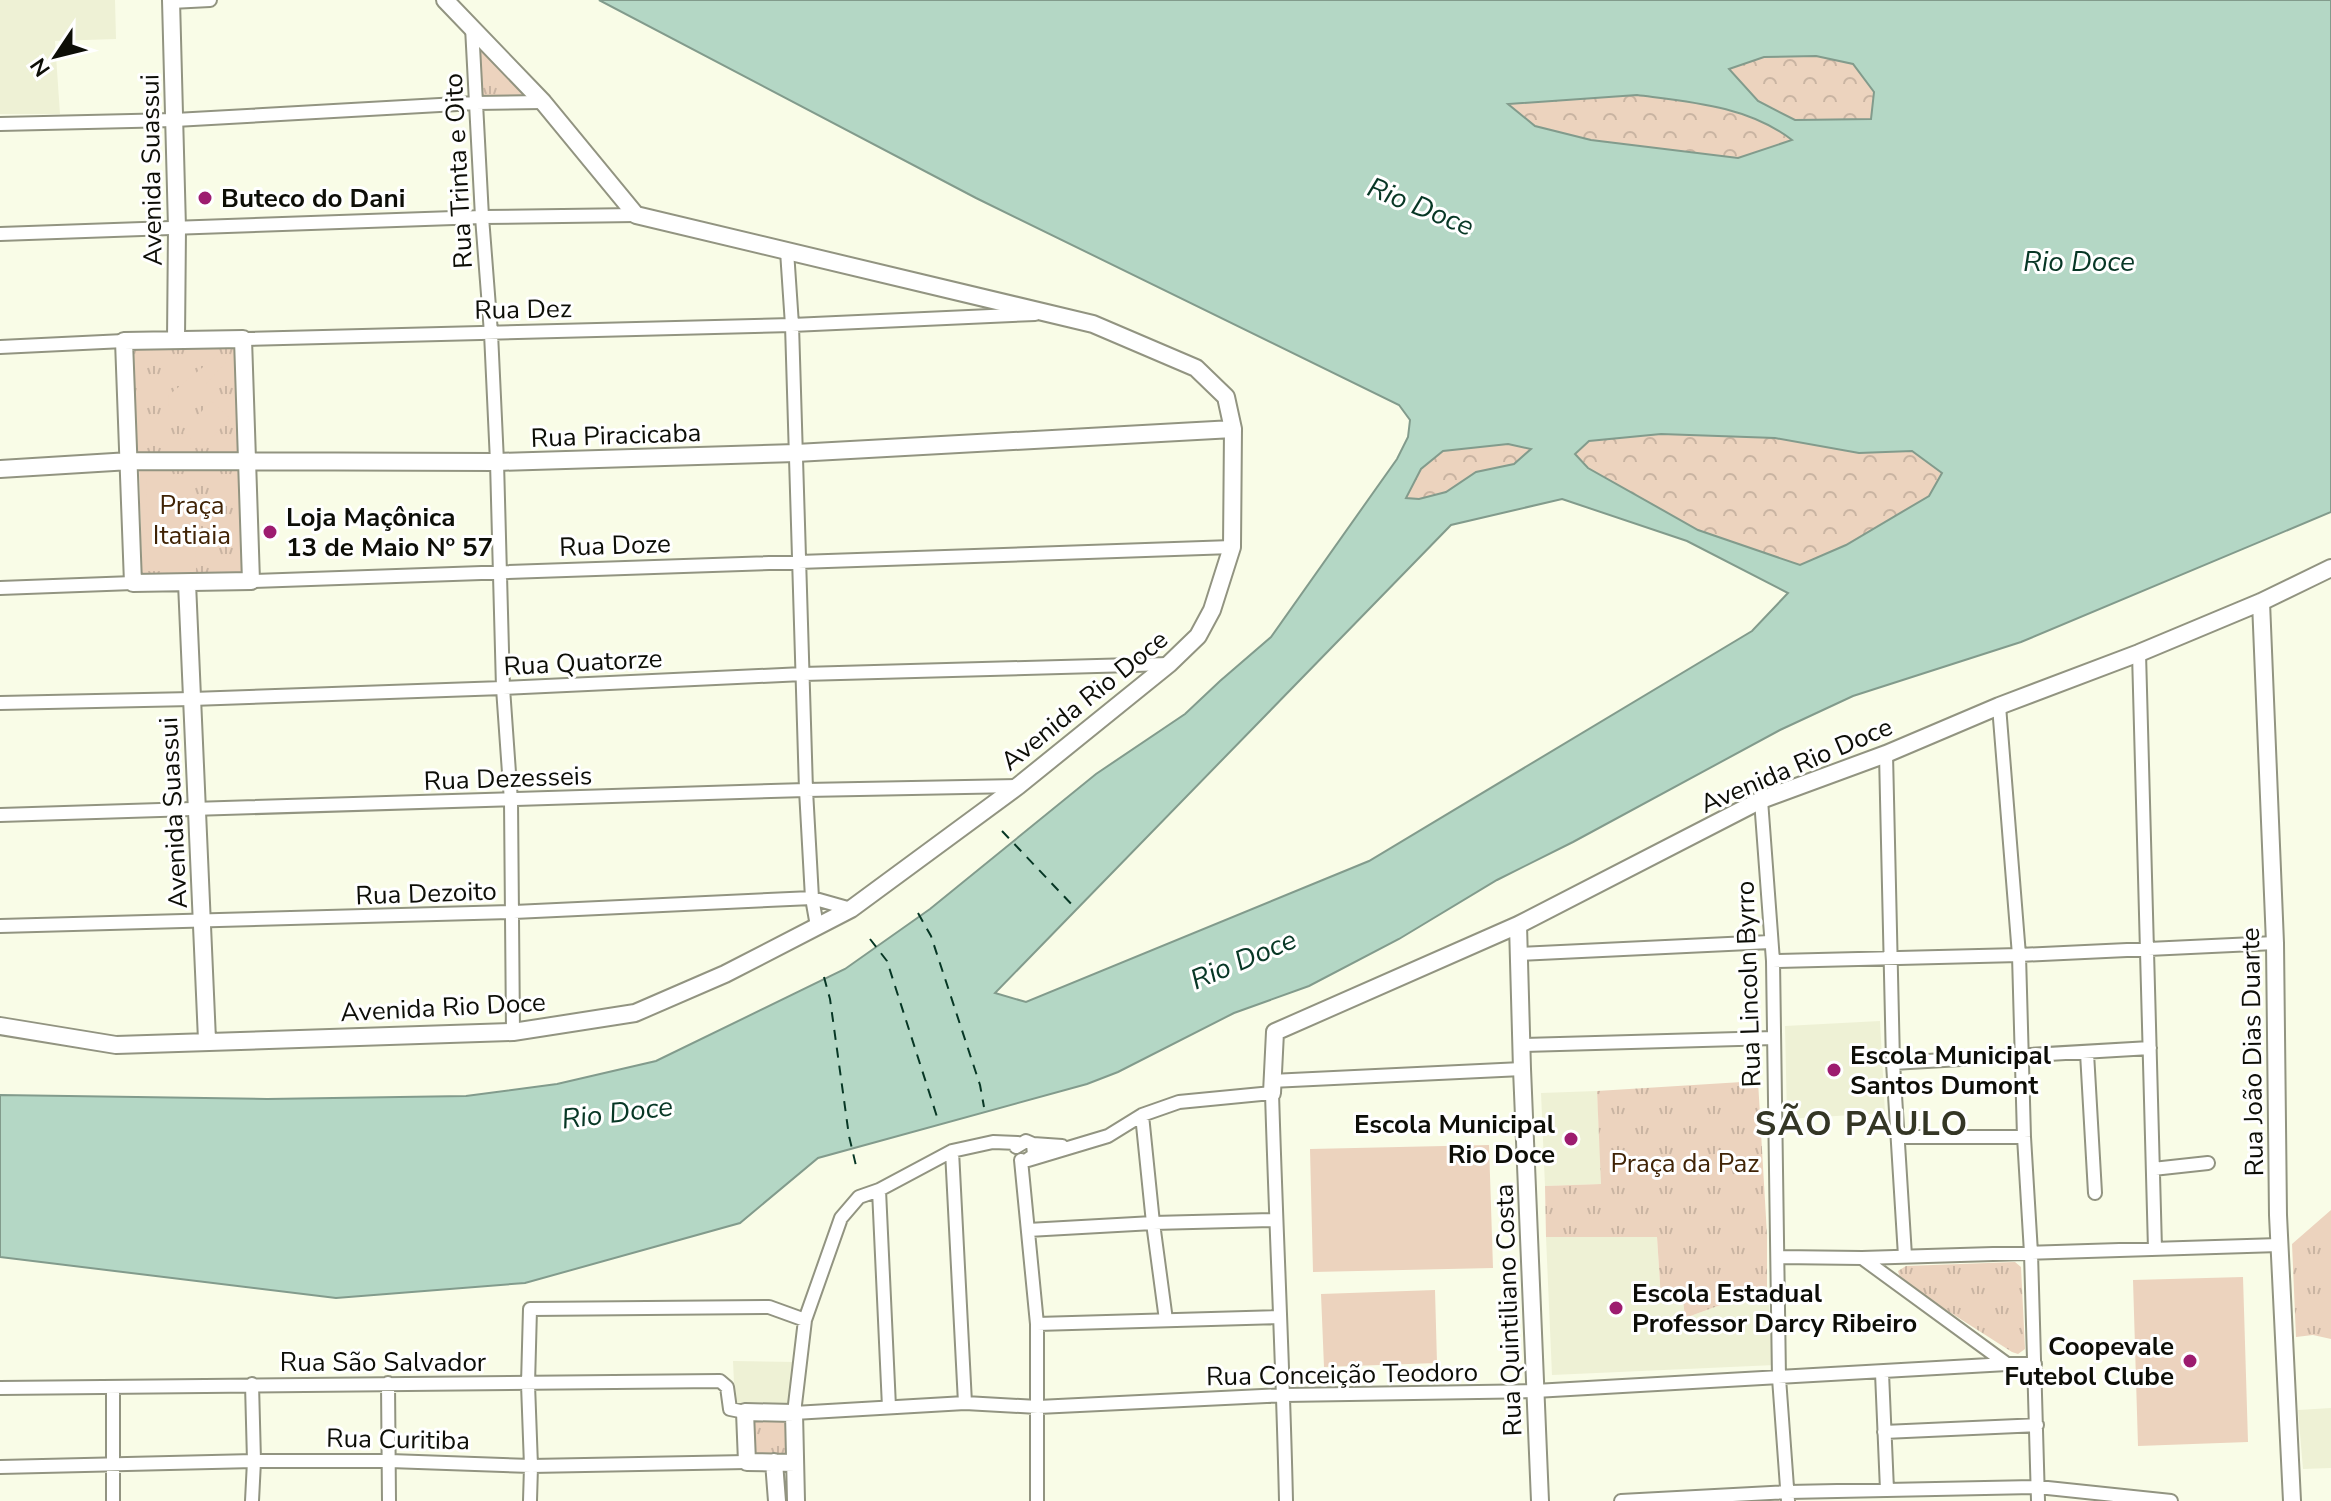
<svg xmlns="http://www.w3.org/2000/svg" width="2331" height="1501" font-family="'Nunito Sans',sans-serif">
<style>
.built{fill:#eef1d5}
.forest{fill:url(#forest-crowns)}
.park{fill:url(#park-tufts)}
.garden{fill:#ecd3be}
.water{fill:#b4d7c5;stroke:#829b8c;stroke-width:2;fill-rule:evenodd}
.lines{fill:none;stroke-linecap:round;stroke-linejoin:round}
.ferry{stroke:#073725;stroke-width:2;stroke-dasharray:10 8;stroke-linecap:butt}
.minor-casing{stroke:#929481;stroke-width:16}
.tertiary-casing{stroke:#929481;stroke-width:20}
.minor{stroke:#fff;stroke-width:12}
.tertiary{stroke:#fff;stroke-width:16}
.poi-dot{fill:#9d1c6f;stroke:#fff;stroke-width:3}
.labels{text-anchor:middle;stroke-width:6;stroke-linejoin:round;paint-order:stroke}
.street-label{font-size:26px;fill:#0d0e07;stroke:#fff}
.poi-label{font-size:26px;font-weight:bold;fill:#0d0e07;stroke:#fff;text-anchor:start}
.park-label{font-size:26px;fill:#402305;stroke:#fff}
.water-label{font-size:28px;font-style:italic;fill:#073725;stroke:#fff}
.district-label{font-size:34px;font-weight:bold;letter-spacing:2px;fill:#343625;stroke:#fff}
</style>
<defs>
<pattern id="forest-crowns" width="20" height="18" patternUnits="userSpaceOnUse" patternTransform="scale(2)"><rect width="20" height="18" fill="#ecd3be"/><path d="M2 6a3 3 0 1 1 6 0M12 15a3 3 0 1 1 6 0" fill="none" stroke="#c9b4a2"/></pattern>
<pattern id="park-tufts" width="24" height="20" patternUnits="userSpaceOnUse" patternTransform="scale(2)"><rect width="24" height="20" fill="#ecd3be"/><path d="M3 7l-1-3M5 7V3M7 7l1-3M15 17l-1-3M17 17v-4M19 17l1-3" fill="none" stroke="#c9b4a2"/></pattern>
</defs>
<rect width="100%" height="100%" fill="#f9fce7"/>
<path class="built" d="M0,0H115L116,39L55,41L60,114H0Z
M1880,1021L1885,1113L1787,1119L1785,1026Z
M1597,1091L1602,1184L1545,1186L1541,1093Z
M1546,1237H1657L1661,1299H1683L1685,1318L1767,1288L1775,1365L1552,1375Z
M733,1361L796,1362L792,1407L735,1405Z
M2331,1408V1468L2303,1469L2298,1410Z"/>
<path class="forest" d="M1816,56L1853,63L1874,92L1871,119L1795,120L1758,101L1728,69L1764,57Z
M1637,95L1708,104L1766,122L1792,140L1738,158L1591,140L1535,126L1507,103Z
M1661,434L1775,438L1859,453L1912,451L1942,472L1930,496L1846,545L1800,565L1698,530L1588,468L1575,454L1589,441Z
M1508,444L1531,449L1514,464L1476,472L1446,492L1419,499H1405L1421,469L1443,451Z"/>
<path class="park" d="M472,27L543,102L475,103Z
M238,348L241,454L136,456L134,350Z
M243,466L246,572L142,574L139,468Z
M1758,1081L1767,1235V1288L1685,1318L1683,1299H1661L1657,1237H1546L1545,1186L1601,1184L1597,1091Z
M2331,1210V1339L2313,1335L2296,1337L2292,1244Z
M2015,1262L2021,1267L2025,1349L2018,1354L2012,1352L1901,1281L1898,1271L1906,1266Z
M751,1418H791L792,1457L751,1458Z"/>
<path class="garden" d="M219,354L227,361L205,385V391L183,413L174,412L168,406L169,395Z
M211,401L230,418L202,449L183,432Z
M146,475H194L196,571H147Z
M1489,1145L1493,1268L1313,1272L1310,1149Z
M2243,1277L2248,1442L2138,1446L2133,1280Z
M1435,1290L1437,1363L1324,1367L1321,1294Z"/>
<path class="water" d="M599,0H2331V512L2021,642L1853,696L1780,730L1573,842L1497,880L1399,939L1309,986L1234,1013L1118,1072L1087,1084L818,1158L740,1223L525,1283L336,1298L0,1257V1095L267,1099L466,1096L557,1084L656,1061L845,969L930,909L1096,774L1185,714L1220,681L1271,637L1397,459L1408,437L1410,420L1399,405L976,198ZM1816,56L1853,64L1874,92L1871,119L1795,120L1758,101L1729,69L1764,57ZM1637,95C1691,102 1748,106 1792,140L1738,158L1591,140L1535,126L1508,104ZM1661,434L1775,438L1859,453L1912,451L1942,473L1929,496L1846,545L1800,565L1698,530L1588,468L1575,454L1589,441ZM1508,444L1531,449L1514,464L1476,472L1446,492L1419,499L1406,498L1421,469L1443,451ZM1562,499L1687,541L1788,593L1752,631L1369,861L1026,1002L995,993L1451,525Z"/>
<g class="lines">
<path class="ferry" d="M1002,831L1076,909
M918,913L931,936L980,1085L984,1107
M870,939L887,961L939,1123
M824,977L830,999L849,1136L857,1170"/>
<g class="minor-casing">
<path id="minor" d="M171,2L210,0
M472,27L482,217L491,333L497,462L503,688L511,801L513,1032
M0,124L175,120L475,103L543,102
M0,234L482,217L636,215
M787,251L792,325L806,790L812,898L817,926
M243,339L792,325L1035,314
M0,347L124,341
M251,581L1232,547
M0,588L133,583
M2139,653L2155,1249
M0,703L192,699L503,688L803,674L1169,664
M1999,706L2019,955L2024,1137L2031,1253L2038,1501
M1886,754L1893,1063L1905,1256
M1761,800L1773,961L1779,1378L1788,1501
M0,815L806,790L1018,786
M0,926L514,912L812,898L851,909
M1518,954L1770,942
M1773,961L2019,955L2275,943
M1523,1045L1774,1038
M2087,1053L2095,1193
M1893,1063L2150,1048
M1271,1081L1522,1069
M1142,1115L1153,1223L1166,1320
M1898,1137H2024
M1018,1143L993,1142L952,1151L879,1190L859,1197L841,1218L805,1320L794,1413L965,1403L1038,1407L1285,1395L1535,1391L2007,1364H2035
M1016,1147L1026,1141L1033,1144L1062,1146
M952,1151L965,1403
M1021,1160L1037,1324V1501
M1027,1160L1034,1155L1033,1144
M1028,1160L1108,1136L1142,1115L1179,1102L1272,1093C1276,1229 1283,1365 1286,1501
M2153,1169L2208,1163
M879,1190L889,1407
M1028,1230L1153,1223L1276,1220
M1778,1257L1862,1258L2279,1245
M1862,1258L2007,1364
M1037,1324L1279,1317
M1882,1373L1887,1490
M388,1383L389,1501
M0,1388L720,1381L727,1387L730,1409L745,1412
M113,1388V1501
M1884,1432L2037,1425
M0,1467L254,1461H390L531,1466L747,1462
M252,1501L254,1461L252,1384
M530,1501L531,1466L528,1384L530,1309L769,1307L805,1320
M1621,1501L1788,1492L2038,1487L2171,1501"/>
</g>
<g class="tertiary-casing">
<path id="tertiary" d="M171,0L177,228L176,340
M243,339L251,581L133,583L124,341Z
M0,469L130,461L497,462L796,453L1233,429
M187,583L207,1040
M2261,602L2275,943L2278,1215L2292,1501
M1518,925L1522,1069L1540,1501
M0,1026L116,1045L513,1032L635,1013L725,974L851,909L1018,786L1169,664L1198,636L1212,610L1232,547L1233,429L1226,397L1196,368L1093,324L636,215L543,102L445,0
M1272,1093L1275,1032L1518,925L1761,800L1886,754L1999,706L2139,653L2261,602L2331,568
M774,1462L777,1501
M795,1463L747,1462L745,1412L794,1413L796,1501"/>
</g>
<use href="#minor" class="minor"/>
<use href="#tertiary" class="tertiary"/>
</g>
<g class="poi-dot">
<circle cx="205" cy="198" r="8"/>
<circle cx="270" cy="532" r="8"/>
<circle cx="1834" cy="1070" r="8"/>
<circle cx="1571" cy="1139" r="8"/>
<circle cx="1616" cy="1308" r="8"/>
<circle cx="2190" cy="1361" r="8"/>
</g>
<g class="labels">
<g class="street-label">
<text transform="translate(151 170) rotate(-91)" y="9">Avenida Suassui</text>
<text transform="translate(458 171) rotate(-93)" y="9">Rua Trinta e Oito</text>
<text transform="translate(523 309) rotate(-1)" y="9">Rua Dez</text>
<text transform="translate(616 435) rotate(-2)" y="9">Rua Piracicaba</text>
<text transform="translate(615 545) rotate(-2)" y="9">Rua Doze</text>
<text transform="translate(583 662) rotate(-3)" y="9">Rua Quatorze</text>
<text transform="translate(1084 700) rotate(-39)" y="9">Avenida Rio Doce</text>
<text transform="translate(1796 765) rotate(-23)" y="9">Avenida Rio Doce</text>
<text transform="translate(508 778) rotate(-2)" y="9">Rua Dezesseis</text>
<text transform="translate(173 813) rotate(-93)" y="9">Avenida Suassui</text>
<text transform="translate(426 893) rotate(-2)" y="9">Rua Dezoito</text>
<text transform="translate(1748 984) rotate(-92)" y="9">Rua Lincoln Byrro</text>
<text transform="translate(443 1007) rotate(-3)" y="9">Avenida Rio Doce</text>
<text transform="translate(2252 1052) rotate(-91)" y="9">Rua João Dias Duarte</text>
<text transform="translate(1508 1310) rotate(-92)" y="9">Rua Quintiliano Costa</text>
<text x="383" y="1371">Rua São Salvador</text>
<text transform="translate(1342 1374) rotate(-1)" y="9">Rua Conceição Teodoro</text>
<text transform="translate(398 1439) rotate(1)" y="9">Rua Curitiba</text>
</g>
<g class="poi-label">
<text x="221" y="207">Buteco do Dani</text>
<text x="286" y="526">Loja Maçônica<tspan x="286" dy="30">13 de Maio Nº 57</tspan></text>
<text x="1850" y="1064">Escola Municipal<tspan x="1850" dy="30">Santos Dumont</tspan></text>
<text x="1555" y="1133" text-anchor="end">Escola Municipal<tspan x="1555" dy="30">Rio Doce</tspan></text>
<text x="1632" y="1302">Escola Estadual<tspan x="1632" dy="30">Professor Darcy Ribeiro</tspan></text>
<text x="2174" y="1355" text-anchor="end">Coopevale<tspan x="2174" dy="30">Futebol Clube</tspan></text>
</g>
<g class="park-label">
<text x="192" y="514">Praça<tspan x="192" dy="30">Itatiaia</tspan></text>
<text x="1685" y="1172">Praça da Paz</text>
</g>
<g class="water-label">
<text transform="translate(1421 206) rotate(22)" y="10">Rio Doce</text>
<text x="2079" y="271">Rio Doce</text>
<text transform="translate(1243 959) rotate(-23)" y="10">Rio Doce</text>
<text transform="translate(617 1112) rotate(-7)" y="10">Rio Doce</text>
</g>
<g class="district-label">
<text x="1862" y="1135">SÃO PAULO</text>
</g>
</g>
<g transform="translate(56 56) rotate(235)" stroke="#ffffff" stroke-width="6" paint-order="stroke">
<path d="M0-6L14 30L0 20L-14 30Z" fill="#0d0e07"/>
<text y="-12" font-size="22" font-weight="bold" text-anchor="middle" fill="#0d0e07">N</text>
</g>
</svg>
